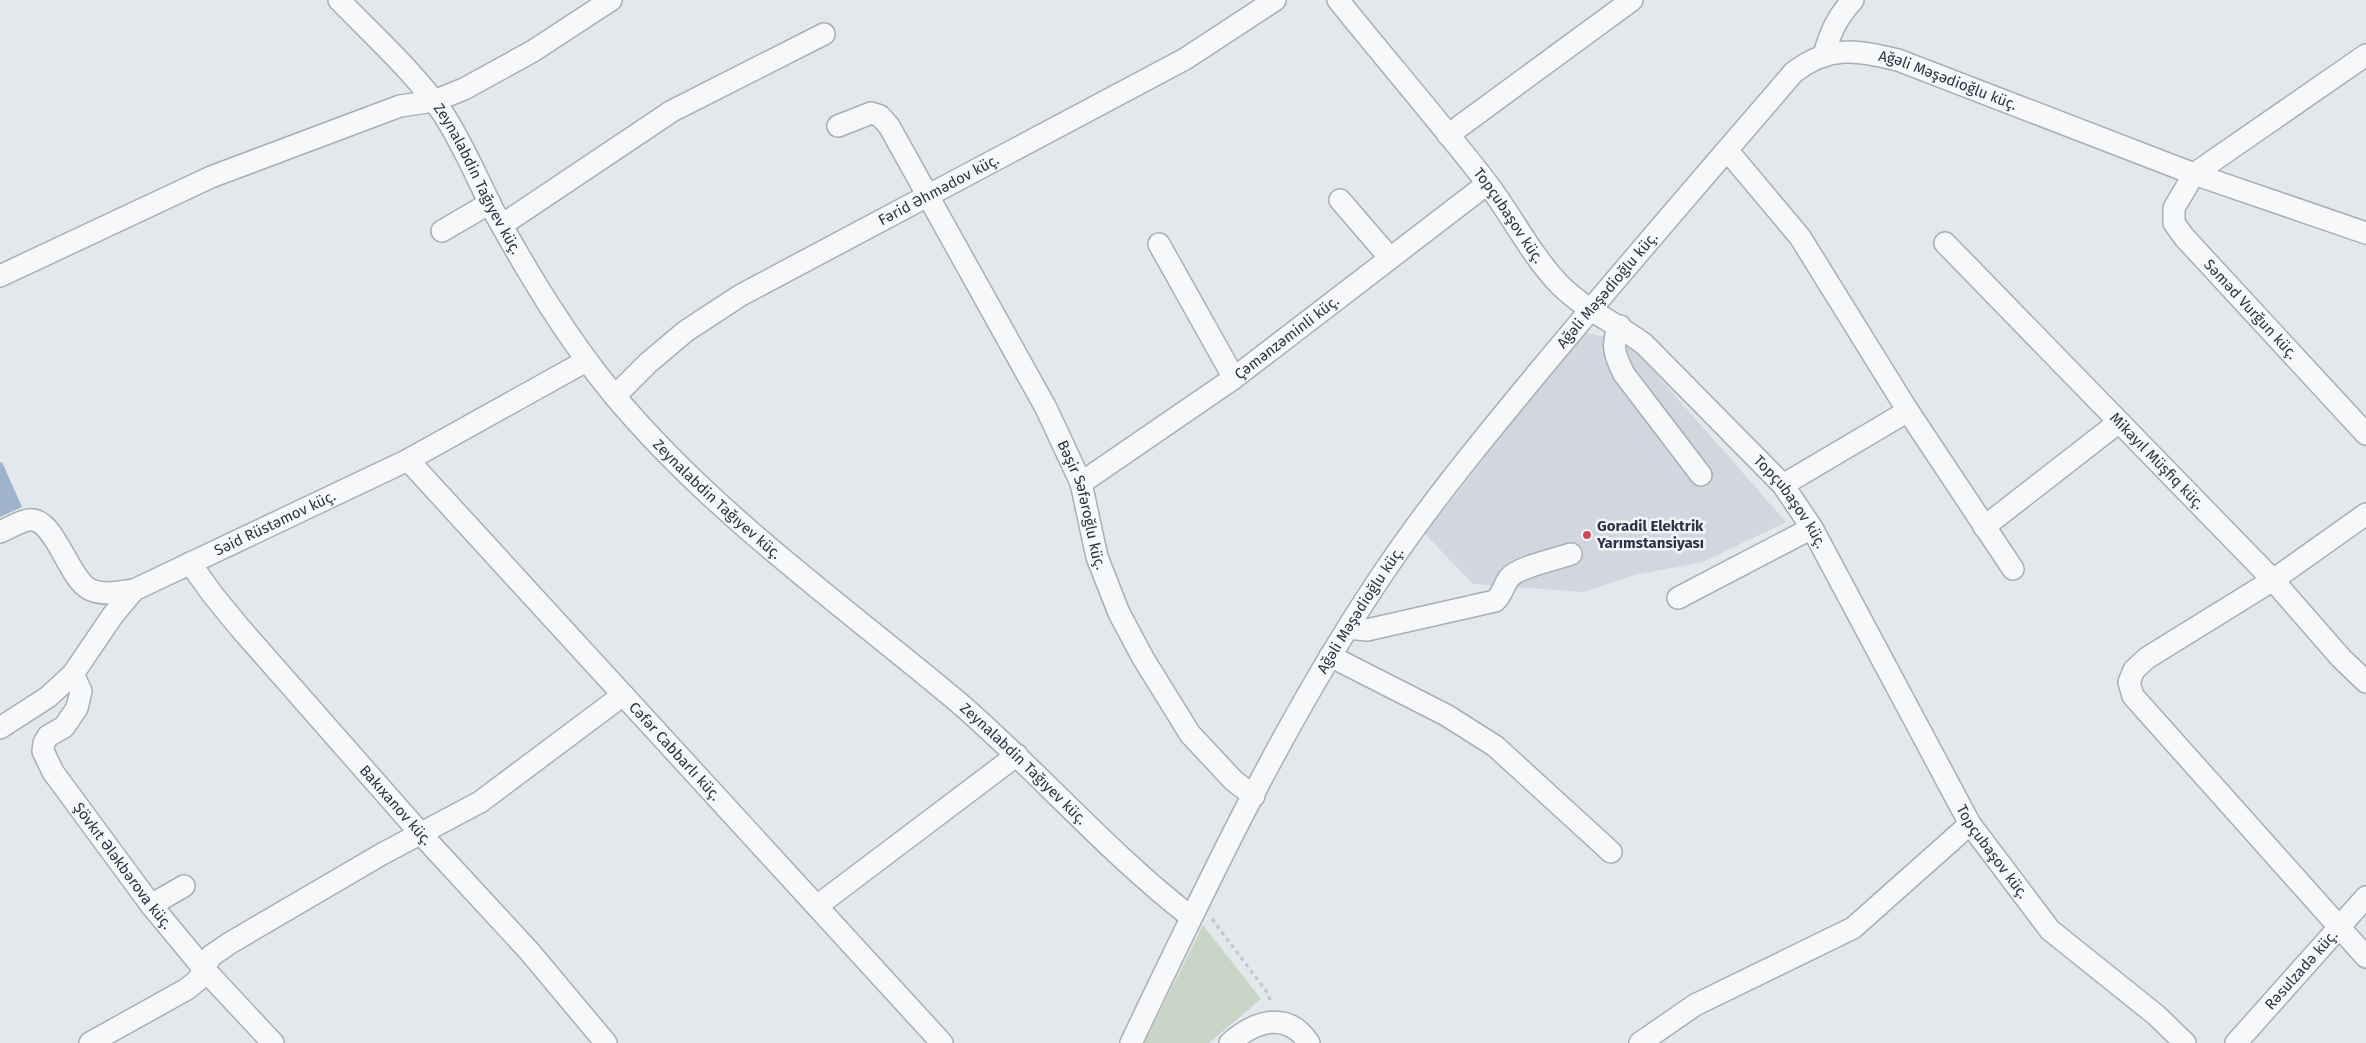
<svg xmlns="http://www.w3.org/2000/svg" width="2366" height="1043" font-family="'Fira Sans',sans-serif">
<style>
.built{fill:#d2d6de}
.green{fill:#c9d6c5}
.water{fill:#9fb4cc}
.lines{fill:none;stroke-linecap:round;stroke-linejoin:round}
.minor-casing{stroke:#a9aeb7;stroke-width:24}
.path{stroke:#c2c5cb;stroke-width:3;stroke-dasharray:4 4;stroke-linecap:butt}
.minor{stroke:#f7f8fa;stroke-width:21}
.poi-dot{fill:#d1495b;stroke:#f4f6f9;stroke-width:2}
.labels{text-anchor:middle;stroke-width:5;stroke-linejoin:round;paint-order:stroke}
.street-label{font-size:15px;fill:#2b3445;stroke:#f4f6f9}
.poi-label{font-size:15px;font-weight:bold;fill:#2b3445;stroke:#f4f6f9;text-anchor:start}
</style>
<rect width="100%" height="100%" fill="#e4e7ec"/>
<path class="built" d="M1583,332L1628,342L1786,522L1703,562L1634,575L1583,592L1473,584L1425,534Z"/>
<path class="green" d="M1203,925L1261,999L1209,1043H1144Z"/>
<path class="water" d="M2,462L22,507L0,517V463Z"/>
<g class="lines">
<g class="minor-casing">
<g id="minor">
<path id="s1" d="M339,0C374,36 413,71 442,112C462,142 476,176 492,208C528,273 566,337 613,394C712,513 840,603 958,702C1038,771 1108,853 1191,917"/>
<path id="s2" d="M1338,0C1387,61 1439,121 1487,183C1512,216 1531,255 1560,285C1584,309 1617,324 1644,344L1783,485L1812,528L1970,824L2050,930L2156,1015L2185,1043"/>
<path d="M1824,55C1830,33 1837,17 1853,0"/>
<path id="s3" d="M2366,55L2194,174L2174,208V223L2184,237L2366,434"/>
<path id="s4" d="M838,126L871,113L880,116L889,126L1046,408L1081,483L1097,557L1119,613L1143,658L1190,734L1234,781L1254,796"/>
<path d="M1448,135L1632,0"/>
<path d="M1727,150L1800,237L1908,411L2013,569"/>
<path d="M1340,200L1390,258"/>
<path d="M502,225L672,111L824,34"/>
<path d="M442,231L490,203"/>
<path id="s5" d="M1945,243L2273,580L2341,658L2366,682"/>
<path d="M1159,244L1234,378"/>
<path d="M0,276L211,177L400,106L434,101L464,89L533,51L611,0"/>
<path d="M1620,326C1610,344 1615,356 1624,374L1701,475"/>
<path id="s6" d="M615,396L648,363L686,331L741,295L1185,59L1275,0"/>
<path id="s7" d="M408,460L942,1043"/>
<path id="s8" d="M1081,483L1234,378L1487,184"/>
<path d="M1783,485L1908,411"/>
<path d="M2366,514L2273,580L2147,658L2134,670L2129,682L2133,696L2366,957"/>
<path d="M1984,527L2119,422"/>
<path d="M0,532C9,528 19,522 28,520C54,515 68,578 89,589C103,596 119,592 134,590"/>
<path id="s9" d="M190,563L213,595L240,628L421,834L529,951L606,1043"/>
<path d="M1678,598L1812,528"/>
<path d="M1348,628L1367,630L1495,601C1503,594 1503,586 1509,578C1518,567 1556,559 1571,554"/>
<path d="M1330,656L1446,715L1495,746L1611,852"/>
<path id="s10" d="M73,674L81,691L77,708L64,727L48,736L44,743L43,751L53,772L151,905L204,969L273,1043"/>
<path id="s11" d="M0,728L48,697L73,674L113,615L134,590L408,460L586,361"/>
<path d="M151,905L184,886"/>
<path d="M817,906L1017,755"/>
<path d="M90,1043L187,989L198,980L211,956L230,943L382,854L480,802L623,695"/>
<path id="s12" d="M1131,1043C1209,880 1288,712 1390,563C1436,496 1488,433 1540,370C1623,270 1709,171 1794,72C1830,45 1856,50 1898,60L2194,174L2366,233"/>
<path d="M1230,1043C1255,1021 1287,1010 1309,1043"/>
<path d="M1640,1043L1695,1005L1853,928L1970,824"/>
<path id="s13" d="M2236,1043L2366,897"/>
</g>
</g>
<path class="path" d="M1212,919L1267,992L1271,1003"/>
<use href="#minor" class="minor"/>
</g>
<circle class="poi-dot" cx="1587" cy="535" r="5"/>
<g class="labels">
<g class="street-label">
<text dy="5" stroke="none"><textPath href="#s12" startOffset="1345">Ağəli Məşədioğlu küç.</textPath></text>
<text dy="5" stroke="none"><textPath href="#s1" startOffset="228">Zeynalabdin Tağıyev küç.</textPath></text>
<text dy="5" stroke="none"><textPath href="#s6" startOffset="386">Fərid Əhmədov küç.</textPath></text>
<text dy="5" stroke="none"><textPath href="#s2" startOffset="275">Topçubaşov küç.</textPath></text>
<text dy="5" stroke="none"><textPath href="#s12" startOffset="895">Ağəli Məşədioğlu küç.</textPath></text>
<text dy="5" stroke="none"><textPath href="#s3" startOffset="379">Səməd Vurğun küç.</textPath></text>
<text dy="5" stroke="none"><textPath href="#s8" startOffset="252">Çəmənzəminli küç.</textPath></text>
<text dy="5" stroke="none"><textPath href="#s5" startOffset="304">Mikayıl Müşfiq küç.</textPath></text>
<text dy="5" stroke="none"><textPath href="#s1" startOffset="631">Zeynalabdin Tağıyev küç.</textPath></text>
<text dy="5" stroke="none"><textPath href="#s2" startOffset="680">Topçubaşov küç.</textPath></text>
<text dy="5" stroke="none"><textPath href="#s4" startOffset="485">Bəşir Səfəroğlu küç.</textPath></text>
<text dy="5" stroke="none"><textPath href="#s11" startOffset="351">Səid Rüstəmov küç.</textPath></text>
<text dy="5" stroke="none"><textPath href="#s12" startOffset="490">Ağəli Məşədioğlu küç.</textPath></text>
<text dy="5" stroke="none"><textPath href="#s7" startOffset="395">Cəfər Cabbarlı küç.</textPath></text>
<text dy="5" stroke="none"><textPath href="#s1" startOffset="1036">Zeynalabdin Tağıyev küç.</textPath></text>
<text dy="5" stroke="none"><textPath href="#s9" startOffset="318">Bakıxanov küç.</textPath></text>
<text dy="5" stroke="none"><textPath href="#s2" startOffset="1085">Topçubaşov küç.</textPath></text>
<text dy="5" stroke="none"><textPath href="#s10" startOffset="234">Şövkıt Ələkbərova küç.</textPath></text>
<text dy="5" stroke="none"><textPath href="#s13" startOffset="98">Rəsulzadə küç.</textPath></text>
</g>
<g class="poi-label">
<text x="1597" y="531">Goradil Elektrik<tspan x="1597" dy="17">Yarımstansiyası</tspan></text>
</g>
</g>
</svg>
